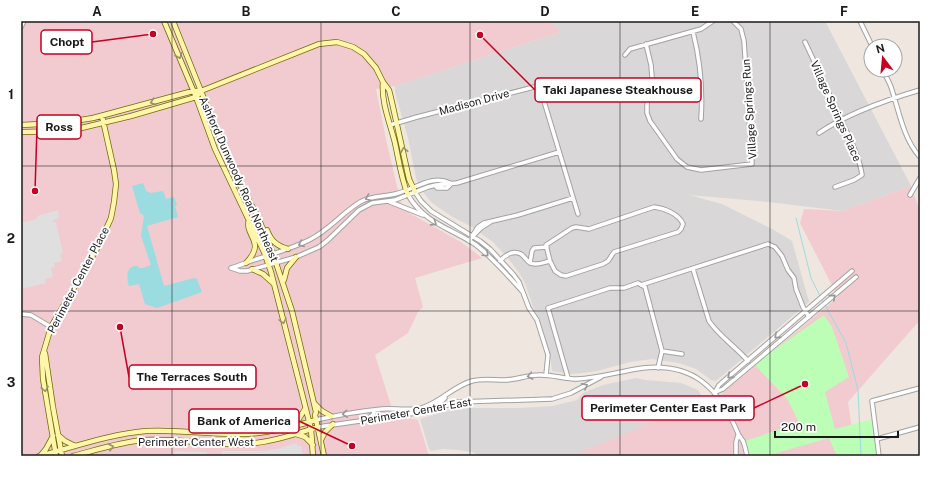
<svg xmlns="http://www.w3.org/2000/svg" width="941" height="477" font-family="'Public Sans',sans-serif">
<style>
.residential{fill:#d9d7d8}
.commercial{fill:#f1cbd0}
.park{fill:#bcfeb5}
.parking{fill:#dfdfdf}
.water{fill:#9adce0}
.lines{fill:none;stroke-linecap:round;stroke-linejoin:round}
.stream{stroke:#9adce0;stroke-width:1}
.street-casing{stroke:#a2a2a2;stroke-width:5.5}
.secondary-casing{stroke:#736c00;stroke-width:6}
.street{stroke:#fff;stroke-width:3.5}
.secondary{stroke:#fff5ab;stroke-width:4.5}
.oneway{stroke:#98936a}
.oneway2{stroke:#989898}
.grid{fill:none;stroke:#1b1b1b;stroke-width:1;stroke-opacity:0.55}
.labels{text-anchor:middle;stroke-width:4;stroke-linejoin:round;paint-order:stroke}
.street-label{font-size:11px;fill:#1b1b1b;stroke:#fff}
.leader{fill:none;stroke:#c50021;stroke-width:1.5}
.callout-dot{fill:#c50021;stroke:#fff;stroke-width:1.5}
.callout{fill:#fff;stroke:#c50021;stroke-width:1.5}
.callout-label{font-size:12px;text-anchor:middle;font-weight:bold;fill:#1b1b1b}
.neatline{fill:none;stroke:#1b1b1b;stroke-width:1.5}
.grid-label{font-size:13px;text-anchor:middle;font-weight:bold;fill:#1b1b1b}
</style>
<rect width="100%" height="100%" fill="#eee6df"/>
<path class="residential" d="M551,21H825L911,186L843,211L769,202L689,195L722,204L774,230L792,241L809,302L716,381L711,380L696,369L679,363L652,359L630,362L597,371L583,373L570,374L552,371L550,353L539,319L534,310L525,283L520,274L511,262L493,242L472,227L451,216L438,207L431,202L420,188L416,178L408,138L395,92V86L561,32Z
M636,378L645,380L681,383L698,390L701,395L682,410L577,454V456H481L472,452L458,450L443,449L431,451L429,449L420,419L456,408H520L553,406L577,400L583,393L603,385Z"/>
<path class="commercial" d="M21,21H551L561,32L395,86L376,89L387,144L401,203L411,214L461,242L482,258L415,278L423,307L418,312L408,333L375,355L394,415L418,420L429,456H21Z
M911,186L920,211V320L848,402L856,456H577L576,454L682,410L701,395L713,401L838,297L800,223L804,209L843,211Z"/>
<path class="park" d="M824,315L832,327L849,377L825,392L835,429L873,419L879,456H837L829,438L766,456H747L745,441L799,423L788,400L754,364Z"/>
<path class="parking" d="M58,210L59,218L52,221L53,222H56L63,253L60,254L62,261L54,263L55,267L51,268L53,277L45,279L46,283L21,289V223L37,219V216Z
M297,443V446H301L303,456H222V451H262L277,449Z
M175,451L207,452V456H174Z"/>
<path class="water" d="M143,183L146,191L151,193L163,191L166,199L174,197L177,205L175,206L178,217L147,226L164,286L194,278L197,279L202,292L157,308L145,304L139,284L129,286C127,281 125,267 135,266C141,266 135,268 141,268C144,268 148,266 151,265L141,236L144,216L140,213L132,186Z"/>
<g class="lines">
<path class="stream" d="M796,218L811,278L823,302
M825,305L846,343L858,390L861,456"/>
<g class="street-casing">
<path id="street" d="M860,21L872,46
M21,27L24,21
M693,32C700,60 703,90 701,119
M805,42C817,67 828,92 840,117C848,136 859,154 862,175L854,180L835,187
M646,44L651,65L652,77L647,105V113L650,121L677,159L687,167L701,170L752,164L744,41L741,29L733,21
M625,55L630,49L701,29L713,21
M883,70C886,77 890,83 892,90C899,112 904,140 920,157
M390,125L417,117L538,86L540,88L578,214
M819,133C848,113 886,100 920,90
M436,185L437,188H447L451,184
M415,192L421,201L431,211L480,241L490,249L513,274L519,282L529,308L537,320L548,355L546,375
M408,195C425,224 451,228 476,245C493,258 507,275 522,291
M910,195L920,178
M390,202L423,215
M654,207C664,208 679,214 683,224L681,229L678,232L614,252L608,261L603,264L566,276L561,275L555,271L550,261L546,245L572,228L576,227L589,229Z
M473,236L481,228L492,221
M469,241L478,227L484,223L518,215L573,198
M500,261C505,255 513,250 521,254C524,256 527,261 530,263C537,266 544,262 550,261
M530,263L532,251L534,248L547,247
M231,268L240,271H247L296,257L319,247L328,240L359,210L372,203L395,200L428,187L436,185L457,183L559,152
M231,268C241,265 250,261 260,258C276,253 293,248 309,240C328,231 342,213 360,202C372,195 383,197 395,194C414,190 431,174 450,183
M693,269L709,321C719,336 736,347 748,361
M641,285L768,244L775,247L782,256L788,270L794,278L796,289L803,307L809,317
M21,314L31,315L51,327
M662,351L682,354
M568,378L548,308L610,288H624L638,283L645,287L662,351L658,368
M715,392L719,385L852,271
M716,392L723,389L856,277
M421,411L441,402L445,398
M367,419L373,415L375,410
M316,420C338,415 360,411 382,409C395,408 408,411 421,408C440,403 453,386 472,381C483,378 493,380 505,380C516,380 527,375 538,375C551,374 564,379 577,379C599,378 621,371 643,368C693,363 718,387 737,431C738,435 741,438 743,441C745,446 746,451 747,456
M318,427L423,412L458,402L552,399L571,393L601,377
M877,439L920,427
M736,456V442L738,435
M879,456L872,401L920,388"/>
</g>
<g class="secondary-casing">
<path id="secondary" d="M164,21L196,97L215,149L264,252L271,272L311,429L313,456
M173,21L235,176L257,215L273,254L292,311L316,412L315,415L324,456
M383,82C381,102 390,123 395,143C399,161 401,178 408,195
M21,125L61,123L93,118L193,91H201L319,44L337,42L353,47L364,54L376,68L383,82L389,90L391,98L409,179L415,192
M21,132L69,131L131,116L196,97L198,95
M267,230C271,241 277,246 288,249
M246,263C267,241 244,237 249,219
M252,269L263,274L273,283
M284,280L287,268L296,257
M45,353L53,407L62,456
M314,403L322,411L331,416
M295,425L305,409
M296,434L305,437L313,445
M58,435L65,441L75,446
M321,440L325,432L333,424
M41,455L46,449L53,436
M39,456C74,447 110,434 146,431C178,429 210,435 241,434C267,434 292,427 316,420
M56,456L43,379L42,357L51,327L99,245L111,218L114,202L116,184L114,170L102,116
M73,456C96,450 120,442 144,440C178,438 213,446 247,444C272,442 295,434 318,427"/>
</g>
<use href="#street" class="street"/>
<use href="#secondary" class="secondary"/>
</g>
<defs><path id="oneway-chevron" d="M-2-3.5L2.5 0L-2 3.5" fill="none" stroke-width="1.6" stroke-linecap="round" stroke-linejoin="round"/></defs>
<g class="oneway">
<use href="#oneway-chevron" transform="translate(179 56) rotate(67)"/>
<use href="#oneway-chevron" transform="translate(153 102) rotate(164)"/>
<use href="#oneway-chevron" transform="translate(404 150) rotate(-101)"/>
<use href="#oneway-chevron" transform="translate(283 321) rotate(76)"/>
<use href="#oneway-chevron" transform="translate(45 389) rotate(81)"/>
<use href="#oneway-chevron" transform="translate(111 447) rotate(-13)"/>
</g>
<g class="oneway2">
<use href="#oneway-chevron" transform="translate(368 198) rotate(159)"/>
<use href="#oneway-chevron" transform="translate(434 223) rotate(33)"/>
<use href="#oneway-chevron" transform="translate(301 244) rotate(156)"/>
<use href="#oneway-chevron" transform="translate(486 254) rotate(43)"/>
<use href="#oneway-chevron" transform="translate(833 297) rotate(-40)"/>
<use href="#oneway-chevron" transform="translate(777 336) rotate(139)"/>
<use href="#oneway-chevron" transform="translate(530 376) rotate(169)"/>
<use href="#oneway-chevron" transform="translate(730 376) rotate(140)"/>
<use href="#oneway-chevron" transform="translate(585 386) rotate(-29)"/>
<use href="#oneway-chevron" transform="translate(345 414) rotate(172)"/>
</g>
<path class="grid" d="M172,21V456M321,21V456M470,21V456M620,21V456M770,21V456M21,166H920M21,311H920"/>
<g class="labels">
<g class="street-label">
<text transform="translate(474 102) rotate(-15)" y="4">Madison Drive</text>
<text transform="translate(749 109) rotate(-94)" y="4">Village Springs Run</text>
<text transform="translate(836 111) rotate(66)" y="4">Village Springs Place</text>
<text transform="translate(239 179) rotate(66)" y="4">Ashford Dunwoody Road Northeast</text>
<text transform="translate(78 280) rotate(-62)" y="4">Perimeter Center Place</text>
<text transform="translate(416 411) rotate(-10)" y="4">Perimeter Center East</text>
<text x="196" y="446">Perimeter Center West</text>
</g>
</g>
<path class="leader" d="M153 34L92 42M480 35L535 90M35 191L37 127M120 327L129 377M805 384L754 408M352 446L299 421"/>
<g class="callout-dot">
<circle cx="153" cy="34" r="4"/>
<circle cx="480" cy="35" r="4"/>
<circle cx="35" cy="191" r="4"/>
<circle cx="120" cy="327" r="4"/>
<circle cx="805" cy="384" r="4"/>
<circle cx="352" cy="446" r="4"/>
</g>
<g class="callout">
<rect x="41" y="30" width="51" height="24" rx="4"/>
<rect x="535" y="78" width="166" height="24" rx="4"/>
<rect x="37" y="115" width="44" height="24" rx="4"/>
<rect x="129" y="365" width="127" height="24" rx="4"/>
<rect x="582" y="396" width="172" height="24" rx="4"/>
<rect x="189" y="409" width="110" height="24" rx="4"/>
</g>
<g class="callout-label">
<text x="67" y="46">Chopt</text>
<text x="618" y="94">Taki Japanese Steakhouse</text>
<text x="59" y="131">Ross</text>
<text x="192" y="381">The Terraces South</text>
<text x="668" y="412">Perimeter Center East Park</text>
<text x="244" y="425">Bank of America</text>
</g>
<rect width="941" height="477" fill="none" stroke="#ffffff" stroke-width="44"/>
<g transform="translate(883 58) rotate(344)"><circle r="19" fill="#ffffff" stroke="#a4a4a4"/>
<path d="M0-3L7 15L0 10L-7 15Z" fill="#c50021"/>
<text y="-6" font-size="11" font-weight="bold" text-anchor="middle" fill="#1b1b1b">N</text>
</g>
<path d="M775 431v6h123v-6" fill="none" stroke="#1b1b1b" stroke-width="2"/>
<text x="781" y="431" font-size="12" fill="#1b1b1b" stroke="#ffffff" stroke-width="3" paint-order="stroke">200 m</text>
<rect x="22" y="22" width="897" height="433" class="neatline"/>
<g class="grid-label">
<text x="97" y="16">A</text>
<text x="246" y="16">B</text>
<text x="396" y="16">C</text>
<text x="545" y="16">D</text>
<text x="695" y="16">E</text>
<text x="844" y="16">F</text>
<text x="11" y="99">1</text>
<text x="11" y="243">2</text>
<text x="11" y="387">3</text>
</g>
</svg>
